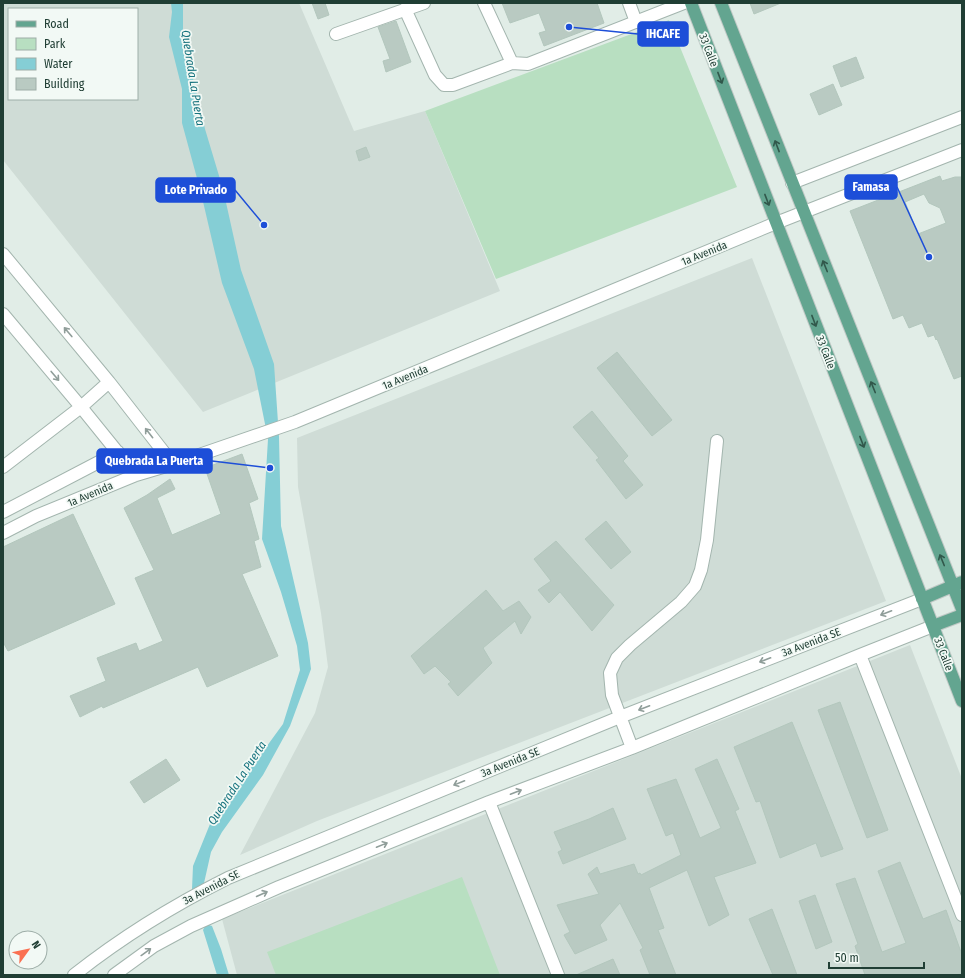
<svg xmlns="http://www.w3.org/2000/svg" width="965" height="978" font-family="'Fira Sans Condensed',sans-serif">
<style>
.built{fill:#cfdcd6;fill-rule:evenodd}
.green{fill:#b8dfc1}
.water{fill:#85ced5}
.building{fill:#b9cac2;stroke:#b3c7bd;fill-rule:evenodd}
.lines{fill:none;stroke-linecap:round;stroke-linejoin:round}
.minor-casing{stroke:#a3b5ae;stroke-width:14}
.major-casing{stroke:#c1c9c6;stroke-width:14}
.minor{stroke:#fff;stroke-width:12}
.major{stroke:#63a590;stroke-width:12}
.oneway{stroke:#31584b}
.oneway2{stroke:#909e9a}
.labels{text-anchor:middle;stroke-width:3.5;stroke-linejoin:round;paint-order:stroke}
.street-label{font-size:11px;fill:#203e34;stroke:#f2f9f5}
.water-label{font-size:12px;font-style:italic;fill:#17737e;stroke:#f2f9f5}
.leader{fill:none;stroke:#1d4ed8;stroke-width:1.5}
.callout-dot{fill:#1d4ed8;stroke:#f2f9f5;stroke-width:1.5}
.callout{fill:#1d4ed8;stroke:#1d4ed8;stroke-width:1.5}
.callout-label{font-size:12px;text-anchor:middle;font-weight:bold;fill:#fff}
</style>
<rect width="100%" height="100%" fill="#e1ede7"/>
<path class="built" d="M3,3H299L354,131L425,111L500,291L203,412L3,160ZM9,9H137V99H9Z
M752,258L886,601L317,821L240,855L315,713L328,667L321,613L298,487L297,438Z
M910,645L962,779V975H237L222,919Z"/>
<path class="green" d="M669,20L737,187L496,279L425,111Z
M462,877L500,975H276L267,952Z"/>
<path class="water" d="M171,3H183V36L205,129L223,189L241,270L274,364L279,437L281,526L308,643L311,669L290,726L263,775L222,832L211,852L202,892L198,896L192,889L193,866L210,824L283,724L300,670L297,646L281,592L262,539L268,439L254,369L222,283L201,193L182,123V89L169,37L172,12Z
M206,924L212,926L221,949L229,975H217L203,930Z"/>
<path class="building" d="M312,3H325L329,15L318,19Z
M502,3H597L604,23L544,46L539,33L546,31L539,13L510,23Z
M750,3H781L754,14Z
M396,21L411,62L386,72L383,61L390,59L378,27Z
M856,57L864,78L841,87L833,66Z
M833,84L842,105L819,115L810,94Z
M366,147L370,157L359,161L356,151Z
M940,176L942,181L955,177H962V376L954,379L937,339L936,340L934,335L928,337L922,323L909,328L903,315L893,319L850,211ZM924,194L929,203L940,208L946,223L918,234L905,202Z
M617,352L672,420L652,436L597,368Z
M592,411L628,456L623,461L643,485L626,499L596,460L599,458L573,427Z
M242,454L258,499L249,503L259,539L254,541L261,567L242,574L278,656L207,687L198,667L103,708L102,706L80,717L70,696L106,681L97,658L136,643L139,651L163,641L135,578L154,570L124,508L147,495L170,479L175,489L157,498L172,535L221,514L205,468Z
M73,514L115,604L8,651L3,642V547Z
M606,521L631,552L611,569L585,539Z
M556,541L614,605L592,631L560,592L549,603L538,590L551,581L534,559Z
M486,590L503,611L519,601L531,617L521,634L515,621L483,648L492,663L458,696L448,684L451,682L435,666L424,674L411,656Z
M840,702L888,830L867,838L818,710Z
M792,722L843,849L821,857L816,843L780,858L760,801L756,802L734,747Z
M166,759L180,780L144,803L130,782Z
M717,759L739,809L735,811L756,863L714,877L729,915L709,926L687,870L649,888L664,928L658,930L676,975H650L640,950L643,948L620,903L600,925L607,940L575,954L564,935L570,932L557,905L599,894L588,874L597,867L600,874L634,864L638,874L640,873L641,875L681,855L673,833L666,836L647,789L676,779L700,838L721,828L695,769Z
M613,808L626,839L563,864L558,852L562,850L554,832L589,819Z
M900,862L923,919L946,910L962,955V973L957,975H865L855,946L858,944L836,884L855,878L882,952L906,943L878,871Z
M815,895L832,942L816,949L799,901Z
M772,909L790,956L797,975H773L749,919Z
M613,959L620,975H576Z"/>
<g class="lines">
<g class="minor-casing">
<path id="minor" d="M484,3L512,63L528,64L684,3
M629,3L636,22
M405,9L435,75L444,85H453L512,63
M336,34L424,3
M792,183L962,117
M3,254L109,382L173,464
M3,314L81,407L136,475
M3,467L81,407L109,382
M3,512L118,452
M3,533L36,516L136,475L173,464L295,422L776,223L962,150
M860,655L962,915
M632,748L612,695L610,673L617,658L630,645L681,602L695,586L701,570L707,540L717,441
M489,802L558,975
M74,975C122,937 174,905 228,878L620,717L922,599
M114,975L154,946L191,926L279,887L489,802L632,748L860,655L933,626"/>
</g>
<g class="major-casing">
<path id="major" d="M691,3L962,701
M721,3L962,609
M922,599L962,582
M933,626L962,615"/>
</g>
<use href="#minor" class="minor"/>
<use href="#major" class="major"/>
</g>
<defs><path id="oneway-shaft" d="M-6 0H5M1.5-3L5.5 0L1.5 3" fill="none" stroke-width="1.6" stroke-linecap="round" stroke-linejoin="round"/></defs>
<g class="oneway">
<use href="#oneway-shaft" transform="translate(720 78) rotate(69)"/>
<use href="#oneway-shaft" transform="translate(777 146) rotate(-111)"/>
<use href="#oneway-shaft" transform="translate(767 200) rotate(69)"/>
<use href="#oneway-shaft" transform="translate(825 266) rotate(-112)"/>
<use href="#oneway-shaft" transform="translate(814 321) rotate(69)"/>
<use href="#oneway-shaft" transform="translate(873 387) rotate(-112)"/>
<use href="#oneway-shaft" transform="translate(862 442) rotate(69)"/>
<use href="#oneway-shaft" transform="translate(942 560) rotate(-112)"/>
</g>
<g class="oneway2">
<use href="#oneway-shaft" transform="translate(68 332) rotate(-130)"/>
<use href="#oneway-shaft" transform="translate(55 376) rotate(50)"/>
<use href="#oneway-shaft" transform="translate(149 433) rotate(-128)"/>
<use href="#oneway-shaft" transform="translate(886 613) rotate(159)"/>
<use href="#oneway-shaft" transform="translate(765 660) rotate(159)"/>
<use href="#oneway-shaft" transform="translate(644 708) rotate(159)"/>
<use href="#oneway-shaft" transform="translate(459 783) rotate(158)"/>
<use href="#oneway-shaft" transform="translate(516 792) rotate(-21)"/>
<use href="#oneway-shaft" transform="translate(382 845) rotate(-22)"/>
<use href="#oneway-shaft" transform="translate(262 894) rotate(-24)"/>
<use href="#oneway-shaft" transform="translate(146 952) rotate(-36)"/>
</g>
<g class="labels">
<g class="street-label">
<text transform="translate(709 50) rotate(69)" y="4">33 Calle</text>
<text transform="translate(704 253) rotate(-22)" y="4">1a Avenida</text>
<text transform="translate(826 352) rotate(69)" y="4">33 Calle</text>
<text transform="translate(405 377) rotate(-22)" y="4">1a Avenida</text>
<text transform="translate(90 494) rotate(-23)" y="4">1a Avenida</text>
<text transform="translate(811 642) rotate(-21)" y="4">3a Avenida SE</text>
<text transform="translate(944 654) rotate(69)" y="4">33 Calle</text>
<text transform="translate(510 762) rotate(-22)" y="4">3a Avenida SE</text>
<text transform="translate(211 887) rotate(-27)" y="4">3a Avenida SE</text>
</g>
<g class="water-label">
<text transform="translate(193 78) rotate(81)" y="4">Quebrada La Puerta</text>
<text transform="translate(237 783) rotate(-57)" y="4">Quebrada La Puerta</text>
</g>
</g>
<path class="leader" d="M569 27L638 34M929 257L897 187M264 225L235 190M270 468L212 461"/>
<g class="callout-dot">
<circle cx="569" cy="27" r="4"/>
<circle cx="929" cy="257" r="4"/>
<circle cx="264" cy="225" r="4"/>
<circle cx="270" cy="468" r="4"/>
</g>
<g class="callout">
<rect x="638" y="22" width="50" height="24" rx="4"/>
<rect x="845" y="175" width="52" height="24" rx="4"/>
<rect x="156" y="178" width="79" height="24" rx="4"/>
<rect x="97" y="449" width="115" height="24" rx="4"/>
</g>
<g class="callout-label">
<text x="663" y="38">IHCAFE</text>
<text x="871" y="191">Famasa</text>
<text x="196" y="194">Lote Privado</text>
<text x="154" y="465">Quebrada La Puerta</text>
</g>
<rect width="965" height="978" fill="none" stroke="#203e34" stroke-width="8"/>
<rect x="8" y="8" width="130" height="92" fill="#f2f9f5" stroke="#9eaea8"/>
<rect x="16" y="21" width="20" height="6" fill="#63a590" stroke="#9eaea8"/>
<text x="44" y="28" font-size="12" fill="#203e34">Road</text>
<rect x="16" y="38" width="20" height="12" fill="#b8dfc1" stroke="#9eaea8"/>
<text x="44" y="48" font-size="12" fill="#203e34">Park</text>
<rect x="16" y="58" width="20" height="12" fill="#85ced5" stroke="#9eaea8"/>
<text x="44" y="68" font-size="12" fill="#203e34">Water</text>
<rect x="16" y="78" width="20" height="12" fill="#b9cac2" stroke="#9eaea8"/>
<text x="44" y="88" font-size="12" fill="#203e34">Building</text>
<g transform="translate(28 950) rotate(57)"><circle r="19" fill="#f2f9f5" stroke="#9eaea8"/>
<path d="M0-3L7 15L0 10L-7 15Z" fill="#fa7051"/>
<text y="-6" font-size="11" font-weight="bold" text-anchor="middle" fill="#203e34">N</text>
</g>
<path d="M829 962v6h95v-6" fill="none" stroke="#203e34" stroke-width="2"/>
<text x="835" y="962" font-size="12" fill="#203e34" stroke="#f2f9f5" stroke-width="3" paint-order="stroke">50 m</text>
</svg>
